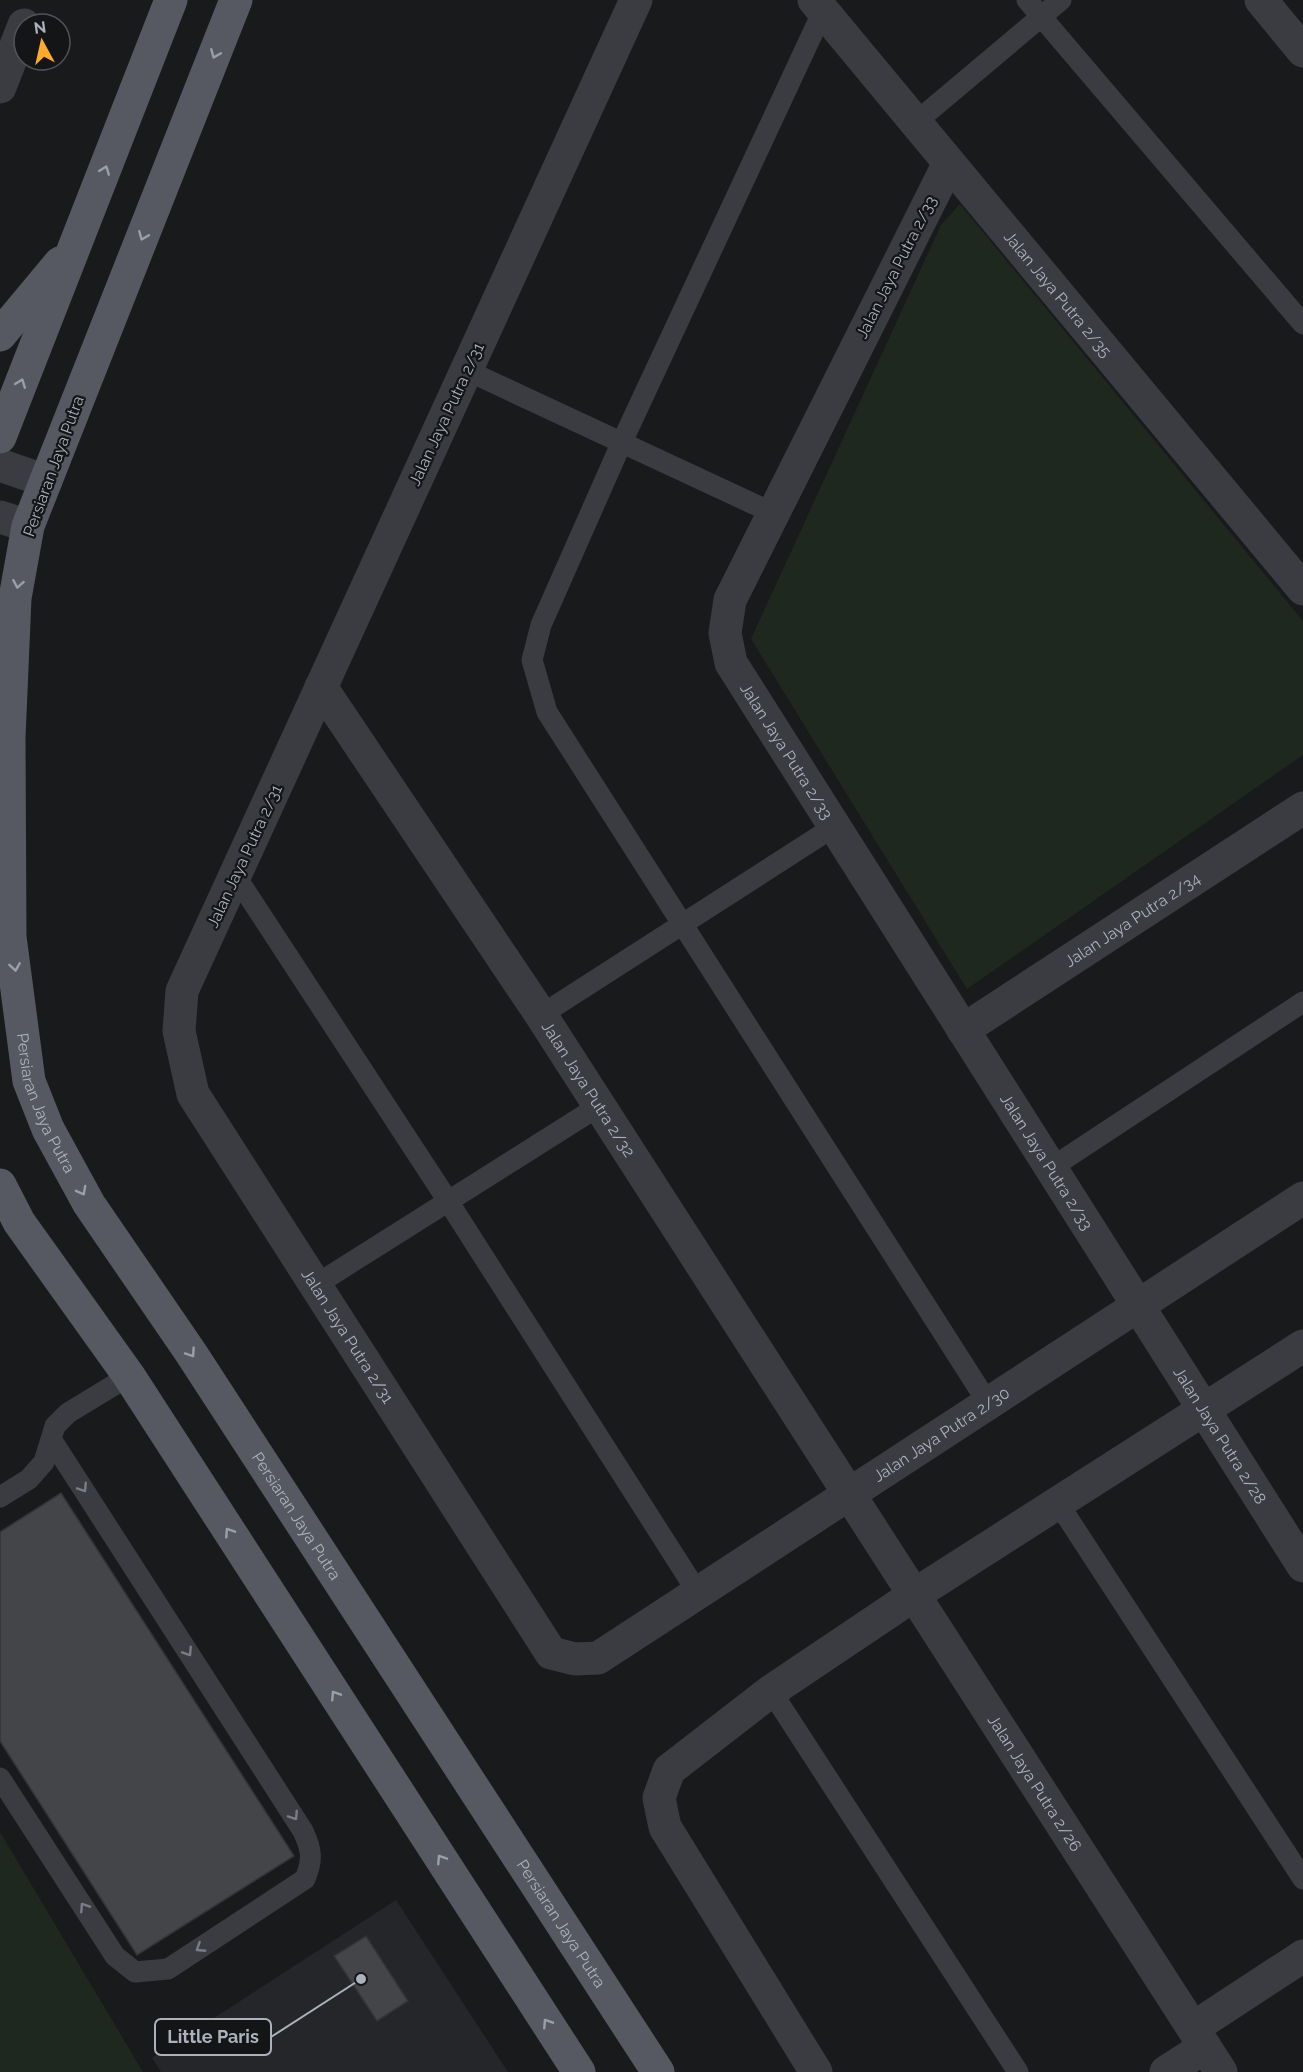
<svg xmlns="http://www.w3.org/2000/svg" width="1303" height="2072" font-family="Raleway,sans-serif">
<style>
.built{fill:#252629}
.green{fill:#1f281f}
.building{fill:#434549;stroke:#333438;stroke-width:1.5}
.lines{fill:none;stroke-linecap:round;stroke-linejoin:round}
.service{stroke:#3a3c42;stroke-width:21}
.minor{stroke:#3a3c42;stroke-width:33}
.tertiary{stroke:#3a3c42;stroke-width:33}
.primary{stroke:#565961;stroke-width:33}
.oneway{stroke:#9aa0ab}
.oneway2{stroke:#787d86}
.labels{text-anchor:middle;stroke-width:4.5;stroke-linejoin:round;paint-order:stroke}
.street-label{font-size:16px;fill:#abb2bd;stroke:#141517}
.leader{fill:none;stroke:#abb2bd;stroke-width:2}
.callout-dot{fill:#abb2bd;stroke:#141517;stroke-width:2}
.callout{fill:#141517;stroke:#abb2bd;stroke-width:2}
.callout-label{font-size:18px;text-anchor:middle;font-weight:bold;fill:#abb2bd}
</style>
<rect width="100%" height="100%" fill="#191a1c"/>
<path class="built" d="M396,1900L508,2072H161L152,2058Z"/>
<path class="green" d="M960,204L1303,621V755L967,989L751,639L941,225Z
M0,1832L143,2072H0Z"/>
<path class="building" d="M61,1493L294,1856L137,1955L0,1741V1532Z
M366,1936L408,2001L377,2021L334,1956Z"/>
<g class="lines">
<path class="service" d="M1027,0L1303,324
M823,11L621,444L541,625L532,660L547,712L988,1403
M916,122L1061,0
M466,370L773,513
M235,875L448,1201L698,1593
M541,1015L835,826
M1051,1168L1303,1002
M314,1286L599,1106
M0,1497L29,1479L44,1462L55,1426L68,1413L129,1376
M1058,1503L1303,1879
M771,1691L1018,2072
M0,1778L115,1956L135,1972L168,1969L305,1879C313,1860 312,1850 303,1831L51,1439"/>
<g class="minor">
<path id="s1" d="M636,0L182,991L179,1031L193,1094L551,1653L575,1659L598,1658L1303,1198"/>
<path id="s2" d="M814,0L1303,589"/>
<path d="M1261,0L1303,51"/>
<path d="M0,87L24,25"/>
<path id="s3" d="M949,163L730,600L725,633L731,663L1303,1566"/>
<path id="s4" d="M321,687L541,1015L1221,2072"/>
<path id="s5" d="M963,1030L1303,808"/>
<path d="M1193,2028L1303,1956"/>
<path d="M816,2072L665,1827L659,1798L669,1770L771,1691L914,1595L1303,1346"/>
<path d="M1166,2072L1205,2047"/>
</g>
<path class="tertiary" d="M0,465L46,481
M0,517L28,526"/>
<g class="primary">
<path id="s6" d="M236,0L28,526L15,598L9,737L10,937L29,1081L48,1129L89,1204L191,1353L658,2072"/>
<path d="M0,335L60,263"/>
<path d="M0,437L171,0"/>
<path d="M0,1185L19,1222L129,1376L579,2072"/>
</g>
</g>
<defs><path id="oneway-chevron" d="M-2-3.5L2.5 0L-2 3.5" fill="none" stroke-width="1.6" stroke-linecap="round" stroke-linejoin="round" transform="scale(1.5)"/></defs>
<g class="oneway">
<use href="#oneway-chevron" transform="translate(215 54) rotate(112)"/>
<use href="#oneway-chevron" transform="translate(105 170) rotate(-69)"/>
<use href="#oneway-chevron" transform="translate(143 236) rotate(112)"/>
<use href="#oneway-chevron" transform="translate(21 383) rotate(-69)"/>
<use href="#oneway-chevron" transform="translate(18 584) rotate(100)"/>
<use href="#oneway-chevron" transform="translate(15 967) rotate(81)"/>
<use href="#oneway-chevron" transform="translate(82 1191) rotate(62)"/>
<use href="#oneway-chevron" transform="translate(191 1353) rotate(56)"/>
<use href="#oneway-chevron" transform="translate(229 1532) rotate(-123)"/>
<use href="#oneway-chevron" transform="translate(335 1695) rotate(-123)"/>
<use href="#oneway-chevron" transform="translate(441 1859) rotate(-123)"/>
<use href="#oneway-chevron" transform="translate(547 2023) rotate(-123)"/>
</g>
<g class="oneway2">
<use href="#oneway-chevron" transform="translate(83 1488) rotate(57)"/>
<use href="#oneway-chevron" transform="translate(188 1652) rotate(57)"/>
<use href="#oneway-chevron" transform="translate(294 1816) rotate(57)"/>
<use href="#oneway-chevron" transform="translate(84 1907) rotate(-123)"/>
<use href="#oneway-chevron" transform="translate(200 1948) rotate(147)"/>
</g>
<g class="labels">
<g class="street-label">
<text transform="translate(896 267) rotate(-63)" y="6">Jalan Jaya Putra 2/33</text>
<text dy="6" stroke="none"><textPath href="#s2" startOffset="382">Jalan Jaya Putra 2/35</textPath></text>
<text transform="translate(446 414) rotate(-65)" y="6">Jalan Jaya Putra 2/31</text>
<text transform="translate(53 466) rotate(-70)" y="6">Persiaran Jaya Putra</text>
<text dy="6" stroke="none"><textPath href="#s3" startOffset="657">Jalan Jaya Putra 2/33</textPath></text>
<text transform="translate(244 856) rotate(-65)" y="6">Jalan Jaya Putra 2/31</text>
<text dy="6" stroke="none"><textPath href="#s5" startOffset="202">Jalan Jaya Putra 2/34</textPath></text>
<text dy="6" stroke="none"><textPath href="#s4" startOffset="483">Jalan Jaya Putra 2/32</textPath></text>
<text dy="6" stroke="none"><textPath href="#s6" startOffset="1149">Persiaran Jaya Putra</textPath></text>
<text dy="6" stroke="none"><textPath href="#s3" startOffset="1143">Jalan Jaya Putra 2/33</textPath></text>
<text dy="6" stroke="none"><textPath href="#s1" startOffset="1482">Jalan Jaya Putra 2/31</textPath></text>
<text dy="6" stroke="none"><textPath href="#s1" startOffset="2316">Jalan Jaya Putra 2/30</textPath></text>
<text dy="6" stroke="none"><textPath href="#s3" startOffset="1467">Jalan Jaya Putra 2/28</textPath></text>
<text dy="6" stroke="none"><textPath href="#s6" startOffset="1635">Persiaran Jaya Putra</textPath></text>
<text dy="6" stroke="none"><textPath href="#s4" startOffset="1308">Jalan Jaya Putra 2/26</textPath></text>
<text dy="6" stroke="none"><textPath href="#s6" startOffset="2121">Persiaran Jaya Putra</textPath></text>
</g>
</g>
<path class="leader" d="M361 1979L271 2037"/>
<circle class="callout-dot" cx="361" cy="1979" r="6"/>
<rect class="callout" x="155" y="2019" width="116" height="36" rx="6"/>
<g class="callout-label">
<text x="213" y="2043">Little Paris</text>
</g>
<g transform="translate(42 42) rotate(352)"><circle r="28" fill="#141517" stroke="#505459" stroke-width="1.5"/>
<path d="M0-4.5L10 22L0 15L-10 22Z" fill="#ffab2f"/>
<text y="-9" font-size="16" font-weight="bold" text-anchor="middle" fill="#abb2bd">N</text>
</g>
</svg>
